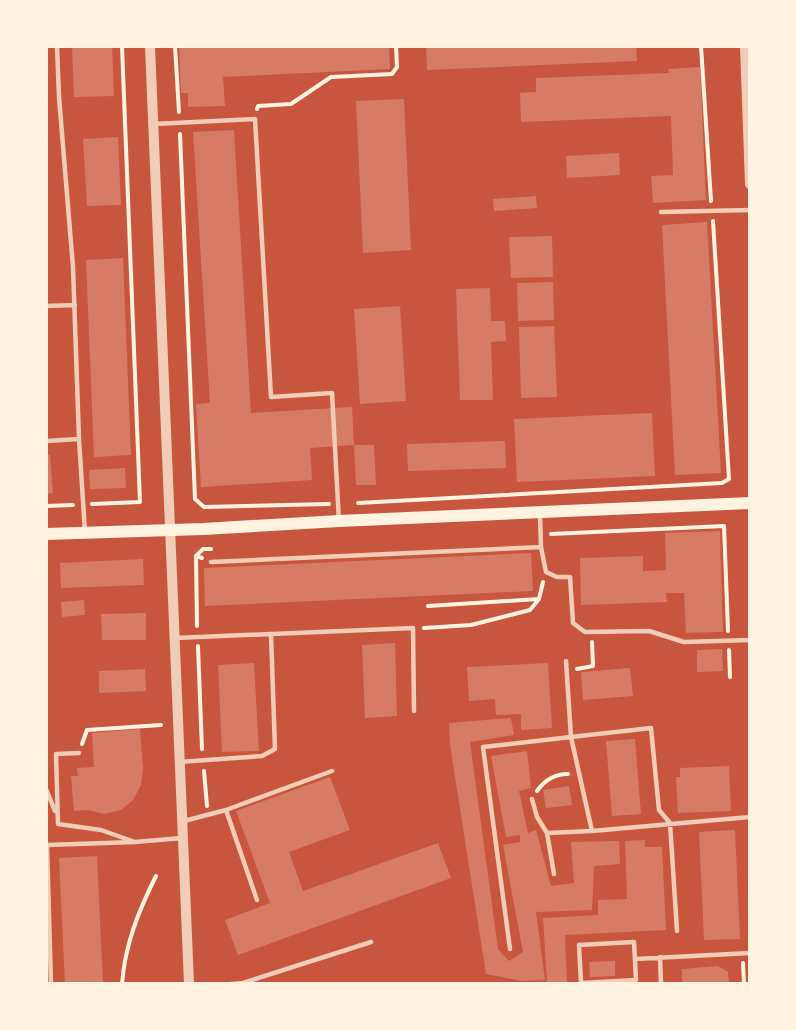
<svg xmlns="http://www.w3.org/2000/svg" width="796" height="1030" font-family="Lato,sans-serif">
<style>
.building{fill:#d67c66}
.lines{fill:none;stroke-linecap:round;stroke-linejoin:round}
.path{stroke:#fff3e0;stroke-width:4}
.service{stroke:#f1ccb7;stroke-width:4.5}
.tertiary{stroke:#f1ccb7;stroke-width:10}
.secondary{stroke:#fff3e0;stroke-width:12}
</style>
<rect width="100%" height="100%" fill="#c8553d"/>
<path class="building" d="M72,46H112L114,96L74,97Z
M179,46H389L390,69L223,77L225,106L188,107V93H181Z
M426,46H636L637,61L427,70Z
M700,67L706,200L653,203L651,176L673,175L671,116L521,122L520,93L536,92V78L669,73L668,69Z
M404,99L411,250L363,253L356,101Z
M234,130L251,413L352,407L354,445L310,448L312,480L201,487L196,404L210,403L193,132Z
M118,137L121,205L87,206L83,139Z
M619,153L620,175L567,178L566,156Z
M536,196L537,208L494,211L493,199Z
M707,222L721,473L675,475L662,225Z
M552,236L553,277L511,278L509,237Z
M123,258L131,455L94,457L86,260Z
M553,282L554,320L518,321L517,283Z
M490,288L491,321H505L506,341L491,342L493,400H460L456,289Z
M400,306L406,401L360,404L354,309Z
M554,326L557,397L521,398L519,327Z
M652,413L655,476L517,482L514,419Z
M505,441L506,468L408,471L407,444Z
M354,445H374L376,485H356Z
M46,455H50L53,493L46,494Z
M125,468L126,488L90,489L89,470Z
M720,531L723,632L686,633L684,593H666L667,602L581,605L580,558L643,556V571L666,570L665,533Z
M531,553L533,591L205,606L204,568Z
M143,559L144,585L61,588L60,563Z
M84,600L85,615L62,617L61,602Z
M146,613V640H102L101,614Z
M395,643L397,716L365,718L362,645Z
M722,649L723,671L697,672V650Z
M254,663L259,751L222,752L218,665Z
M548,663L552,728L521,730V714L496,715L495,699L469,701L467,667Z
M630,668L633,696L583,700L581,672Z
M145,669L146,691L99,693V671Z
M511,718L514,735L470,742L498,949L509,961L523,952L503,845L520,842V835L506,837L491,756L527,751L531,788L519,791L528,833L536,830L551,886L574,883L571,842L619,841L620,864L594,866L592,910L536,912L545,980L522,981L486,974L450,745L449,723Z
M140,729L143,768L141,785L133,800L121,810L104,814L88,810L74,811L71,776H78L77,768L94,767L92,733Z
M635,739L641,814L612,816L606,741Z
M729,766L731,811L678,813L676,777H680V768Z
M330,777L350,830L289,852L303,891L438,843L451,878L238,955L225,920L270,903L236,811Z
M569,786L572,805L546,808L543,790Z
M735,830L740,939L704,940L699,832Z
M645,840V847H662L666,930L565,935L567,984H547L543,918L598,915V900L627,899L625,841Z
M97,856L103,984H65L59,858Z
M615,961V976L590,977L589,962Z
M718,966L728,972L729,984H682V969Z"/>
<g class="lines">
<path class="path" d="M175,46L179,112
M701,46L711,201
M257,109L258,106L291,104L331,77L392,74L397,67L396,46
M180,134L195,499L204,507L329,504
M358,503L722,483L729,479L713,221
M92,504L140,502L122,46
M46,506L73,505
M551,534L724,526L728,631
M196,556L203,549H211
M428,606L538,599
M197,626L196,556L202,558
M424,628L471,625L530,610L539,599L543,582
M198,646L202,749
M729,650L730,677
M577,669L593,666L592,642
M82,744L87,730L161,725
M204,771L207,806
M537,791C544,781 555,774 568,774
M743,963L744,984
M122,984C125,944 139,910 156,876"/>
<path class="service" d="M154,124L255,119L271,397L332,393L339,521
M661,212L750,210
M46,306L75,305
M79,439L85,532
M46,441L79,439L73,267L59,97L57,46
M541,547L546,572L557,577H570L573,623L585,632L649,631L684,642L750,640
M211,562L541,547L540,515
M175,638L413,628L414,711
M566,661L571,737L651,728L659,810L670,823L677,931
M79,753L56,754L58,824L101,830L135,842L182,838
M179,762L262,756L275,749L271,634
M46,789L55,811
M532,799L537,817L547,833L554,874
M226,810L257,900
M184,821L226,810L332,771
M547,833L592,831
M634,942L636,980L581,983L579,945Z
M510,949L483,747L571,737L592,831L750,817
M660,957L661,984
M635,959L750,953
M51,984L47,845L135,842
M231,984L243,983L371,942"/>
<path class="tertiary" d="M150,46L189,984
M745,46L750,184"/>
<path class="secondary" d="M46,534L203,529L339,521L750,503"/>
</g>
<rect width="796" height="1030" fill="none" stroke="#fff3e0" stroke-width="96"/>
</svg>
